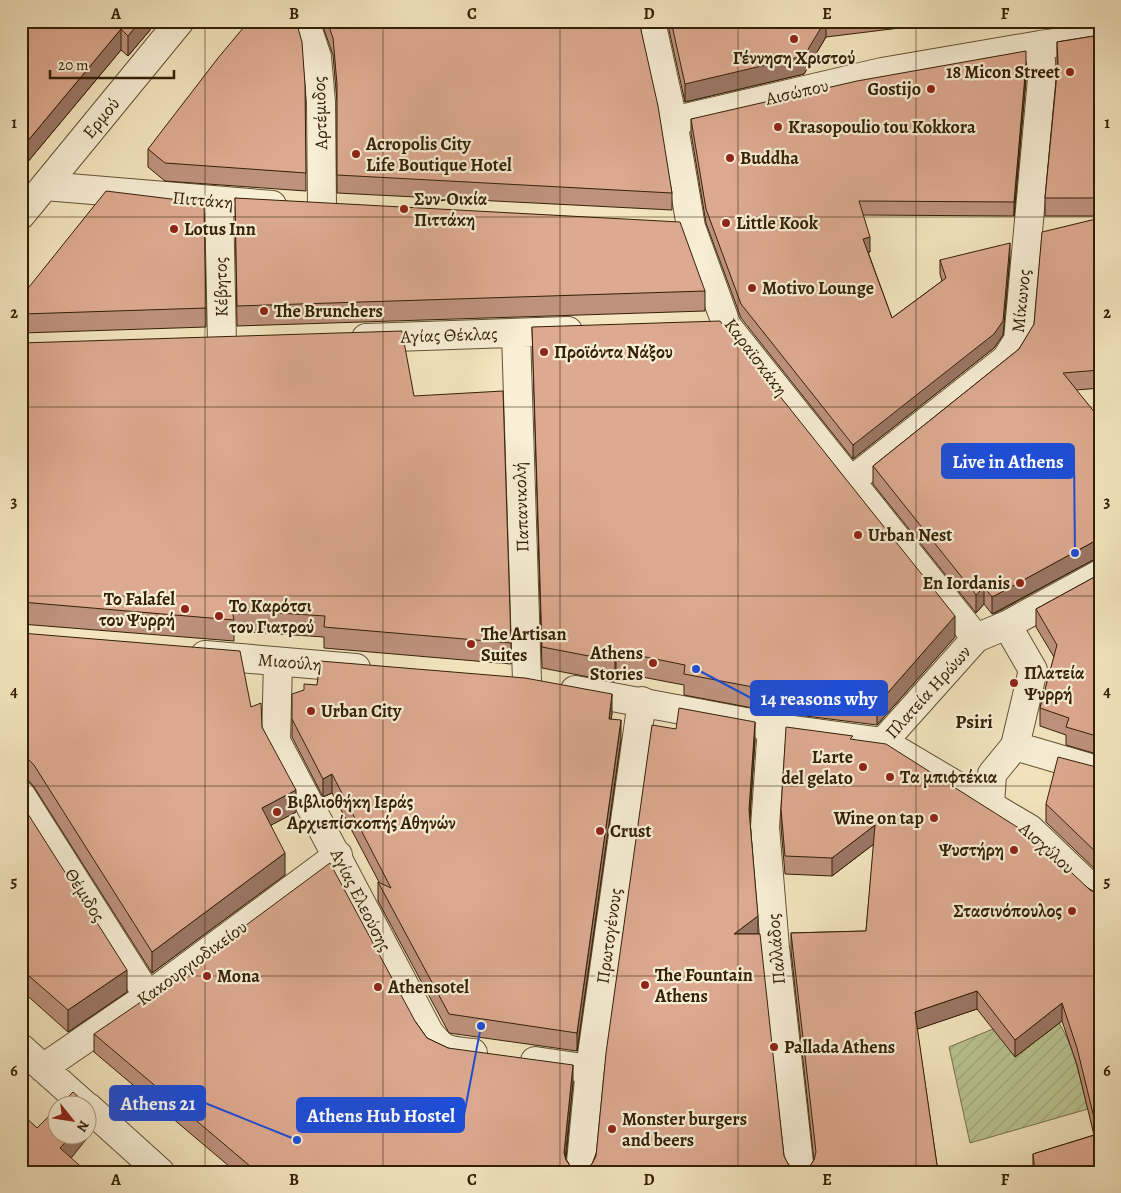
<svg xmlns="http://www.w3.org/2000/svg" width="1121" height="1193" font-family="Alegreya,serif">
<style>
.garden{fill:url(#garden-furrows);stroke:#77724c}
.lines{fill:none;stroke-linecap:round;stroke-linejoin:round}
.minor-casing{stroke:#645234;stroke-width:30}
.minor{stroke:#f8efd6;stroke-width:28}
.wall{fill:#be927d;stroke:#342006}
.shaded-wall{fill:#9b7766;stroke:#342006}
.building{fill:#ddaa91;stroke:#342006}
.grid{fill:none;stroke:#342006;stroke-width:1;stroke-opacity:0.55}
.poi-dot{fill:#8f2418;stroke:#f8efd6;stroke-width:2}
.labels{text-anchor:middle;stroke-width:4.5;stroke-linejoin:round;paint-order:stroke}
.poi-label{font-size:18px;font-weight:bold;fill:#342006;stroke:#f8efd6;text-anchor:start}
.street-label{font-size:18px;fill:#342006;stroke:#f8efd6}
.neighbourhood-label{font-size:19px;font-weight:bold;fill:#342006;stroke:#f8efd6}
.leader{fill:none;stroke:#1d4ed8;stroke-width:2}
.callout-dot{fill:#1d4ed8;stroke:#f8efd6;stroke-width:2}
.callout{fill:#1d4ed8;stroke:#1d4ed8;stroke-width:2}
.callout-label{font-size:19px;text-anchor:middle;font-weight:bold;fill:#fff}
.neatline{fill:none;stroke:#342006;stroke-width:2}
.grid-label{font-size:16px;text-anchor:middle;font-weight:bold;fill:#342006}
</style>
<defs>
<pattern id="garden-furrows" width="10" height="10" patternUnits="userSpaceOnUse" patternTransform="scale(1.25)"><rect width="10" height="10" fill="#bac593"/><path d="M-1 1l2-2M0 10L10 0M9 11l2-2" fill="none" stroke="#a0a97d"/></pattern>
</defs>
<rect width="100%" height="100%" fill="#f4e6c0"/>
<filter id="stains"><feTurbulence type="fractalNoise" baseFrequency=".004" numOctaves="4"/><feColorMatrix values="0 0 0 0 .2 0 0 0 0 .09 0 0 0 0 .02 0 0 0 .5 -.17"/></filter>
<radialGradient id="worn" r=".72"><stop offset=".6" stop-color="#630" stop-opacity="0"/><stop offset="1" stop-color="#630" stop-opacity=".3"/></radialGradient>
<path class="garden" d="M1059,1023C1075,1048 1080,1080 1088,1109L970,1143L949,1047L993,1029Z"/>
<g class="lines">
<g class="minor-casing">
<path id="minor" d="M305,21L317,57L321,102L322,207
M651,21L673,121L691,227L727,326L976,638
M673,121L882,72L1040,45L1100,37
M45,186L272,205
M219,202L222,343
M21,215L180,21
M516,333L527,681
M366,338L568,331
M852,480L1006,359L1018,340L1042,79L1040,45
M1007,625L1100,574
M205,655L356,668
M278,662L276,741L429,1032C444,1052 449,1050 473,1053
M575,690L772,727L883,742L1030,829L1100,896
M772,727L765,827L775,948L800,1172
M883,742L976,638L1007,625L1033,670L1015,746L992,774L990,805
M1015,746L1100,771
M21,795L148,996
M21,1048L86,1106
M535,1061L590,1069
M43,1068L148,996L338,855
M88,1107L160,1172
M580,1172L590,1069L642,701"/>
</g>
<use href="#minor" class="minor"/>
</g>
<path class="wall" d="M21,21H156V23L128,56L121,50L21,170Z
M321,21H639L672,193V210L337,193V102L333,55Z
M667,21H957L826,37L804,74L685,102Z
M1065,21H1100V23L1066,26Z
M1100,35V216H1045V198L1057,69V42Z
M1026,79L1014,216L863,215L870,252H868L892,318L942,281L940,274V260L1010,257L1003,335L994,348L853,459L741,318L706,223L691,133V119Z
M305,85L306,191L165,181L148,167V149Z
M235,198L705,291V311L237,326Z
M1100,218V388L1076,390L1093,560L996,613L992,614L984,604L976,613L873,484V466L1019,349Z
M21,297L206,308V327L23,333L21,332Z
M532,327L955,637L877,725L774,712L684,695V685L616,672L615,682L542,668Z
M21,343L414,396L511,643V664L324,648V637L234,631V641L21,624Z
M1100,574V755L1066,745V735L1040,726V708L1054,657L1036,627V609Z
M21,633L251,707L262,727L296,812L271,825L285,875L152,973L34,787L29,781L21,780Z
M612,713L611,719L621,739L577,1051L449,1033L378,901V882H379L332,793L323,797L292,737V719Z
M853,739L1096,893L1100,1172H1033V1154L1094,1135L1077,1065L1062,1021L1015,1057L977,1009L917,1029L938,1172H236L94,1052V1034L415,1021L427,1038L448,1048L573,1082L566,1159L571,1167L578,1170L586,1169L592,1164L755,740L750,819L758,934L784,1156L788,1164L794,1169L802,1170L810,1166L814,1160L791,951V933L866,931L874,844L832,876L785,874L781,827V809Z
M1100,768V874L1046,822V804Z
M21,803L127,992L68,1032L21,990Z"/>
<path class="shaded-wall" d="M140,21H156V23L128,56V36Z
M825,21H826V37L804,74L685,102V84Z
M121,29V50L21,170V149Z
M1026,64V79L1014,216V202Z
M870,237V252L863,253V239Z
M1010,243V257L1003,335L994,348L853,459V445Z
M1100,541V559L1093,560L992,614V597L1093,542Z
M984,587V604L976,613V595Z
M955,616V637L877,725V705Z
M616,651V672L615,682V661Z
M612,694V713L609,737V719Z
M621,720V739L577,1051V1033Z
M755,722V740L749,828V810Z
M332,774V793L323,797V779Z
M296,790V812L262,830V808Z
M875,825V843L832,876V858Z
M285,853V875L152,973V952Z
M758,916V934H734Z
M127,970V992L68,1032V1010Z
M977,991V1009L915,1030V1012Z
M1062,1003V1021L1015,1057V1040Z
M573,1065V1082L564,1170V1153Z
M92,1109V1132L60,1172V1148L71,1136H88V1115Z"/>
<path class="building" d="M21,21H140L128,36L121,29L21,149Z
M249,21H296L302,42L305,85L306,173L165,163L148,149L218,58Z
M327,21H639L658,106L672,193L337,175V84L333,38Z
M671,21H825L804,56L685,84Z
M1100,35V198H1045L1058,63L1057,42Z
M1026,51V64L1014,202L859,201L870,237L863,239L892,318L946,278L940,260L1010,243L1003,321L994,334L853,445L741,304L706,209L691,119L857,81Z
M106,191L204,203L206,308L23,314L21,313V297Z
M235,198L680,222L705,291L237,306Z
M1100,218V370L1063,373L1100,419V541L1093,542L996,595L992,597L984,587L976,595L873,466L1019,349L1034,324L1042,232Z
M720,321L955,616L877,705L774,691L684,674L685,665L616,651L615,661L542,647L532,327Z
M402,331L414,396L503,391L511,643L324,627L325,616L232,610L234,620L21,602V343Z
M1100,574V737L1066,727L1069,718L1040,708L1057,645L1036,609Z
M21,633L240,651L251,707L261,703L262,727L296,790L262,808L285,853L152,952L34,765L29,760L21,758Z
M320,661L525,678L612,694L609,719L621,720L577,1033L449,1014L378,882L391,888L332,774L323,779L292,719V694L304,690V684L317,685Z
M679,708L755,722L749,810L758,916L734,934H760L784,1156L788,1164L794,1169L802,1170L810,1166L814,1160L816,1152L791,933L866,931L875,825L832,858L785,856L781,809L786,727L853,736L850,739L886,744L1036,839L1090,890L1096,893H1100V1172H1035L1033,1154L1098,1134L1077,1048L1062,1003L1015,1040L977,991L915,1012L938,1172H257L94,1034L157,991L330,863L415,1021L427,1038L448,1048L573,1065L564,1153L566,1160L571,1167L578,1170L586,1169L592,1164L596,1156L606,1053L652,725L676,729Z
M1058,757L1100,768V856L1046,804Z
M21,803L127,970L68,1010L21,969Z
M73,1092L92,1109L88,1115V1106H59Z
M58,1107V1136H71L60,1148L87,1172H21V1113L37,1128Z"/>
<path class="grid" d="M205,21V1172M383,21V1172M560,21V1172M738,21V1172M916,21V1172M21,217H1100M21,407H1100M21,596H1100M21,786H1100M21,976H1100"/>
<g class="poi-dot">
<circle cx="794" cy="39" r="5"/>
<circle cx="1070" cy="72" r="5"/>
<circle cx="931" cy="89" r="5"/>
<circle cx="778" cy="127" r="5"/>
<circle cx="356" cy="154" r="5"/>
<circle cx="730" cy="158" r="5"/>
<circle cx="404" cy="209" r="5"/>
<circle cx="726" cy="223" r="5"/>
<circle cx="174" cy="229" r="5"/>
<circle cx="752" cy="288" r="5"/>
<circle cx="264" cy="311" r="5"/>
<circle cx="544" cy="352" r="5"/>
<circle cx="858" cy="535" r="5"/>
<circle cx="1020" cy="583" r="5"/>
<circle cx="185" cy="609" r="5"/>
<circle cx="219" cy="616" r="5"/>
<circle cx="471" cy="644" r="5"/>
<circle cx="653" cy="663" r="5"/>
<circle cx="1014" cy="683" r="5"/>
<circle cx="311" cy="711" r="5"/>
<circle cx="863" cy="767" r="5"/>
<circle cx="890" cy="777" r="5"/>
<circle cx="277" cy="812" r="5"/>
<circle cx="934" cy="818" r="5"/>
<circle cx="600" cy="831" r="5"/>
<circle cx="1014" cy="850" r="5"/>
<circle cx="1072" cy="911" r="5"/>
<circle cx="207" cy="976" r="5"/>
<circle cx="645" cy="985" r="5"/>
<circle cx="378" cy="987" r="5"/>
<circle cx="774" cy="1047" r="5"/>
<circle cx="612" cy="1129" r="5"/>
</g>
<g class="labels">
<g class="poi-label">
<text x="794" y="64" text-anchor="middle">Γέννηση Χριστού</text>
<text x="1060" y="78" text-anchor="end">18 Micon Street</text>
<text x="921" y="95" text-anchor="end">Gostijo</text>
<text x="788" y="133">Krasopoulio tou Kokkora</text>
<text x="366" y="150">Acropolis City<tspan x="366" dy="21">Life Boutique Hotel</tspan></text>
<text x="740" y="164">Buddha</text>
<text x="414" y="205">Συν-Οικία<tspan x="414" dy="21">Πιττάκη</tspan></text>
<text x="736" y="229">Little Kook</text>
<text x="184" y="235">Lotus Inn</text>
<text x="762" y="294">Motivo Lounge</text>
<text x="274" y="317">The Brunchers</text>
<text x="554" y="358">Προϊόντα Νάξου</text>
<text x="868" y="541">Urban Nest</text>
<text x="1010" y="589" text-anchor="end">En Iordanis</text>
<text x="175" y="605" text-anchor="end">Το Falafel<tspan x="175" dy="21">του Ψυρρή</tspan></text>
<text x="229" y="612">Το Καρότσι<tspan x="229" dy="21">του Γιατρού</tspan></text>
<text x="481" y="640">The Artisan<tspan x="481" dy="21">Suites</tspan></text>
<text x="643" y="659" text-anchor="end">Athens<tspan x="643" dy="21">Stories</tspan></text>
<text x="1024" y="679">Πλατεία<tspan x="1024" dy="21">Ψυρρή</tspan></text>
<text x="321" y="717">Urban City</text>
<text x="853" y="763" text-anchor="end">L'arte<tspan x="853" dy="21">del gelato</tspan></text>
<text x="900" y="783">Τα μπιφτέκια</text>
<text x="287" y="808">Βιβλιοθήκη Ιεράς<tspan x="287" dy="21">Αρχιεπίσκοπής Αθηνών</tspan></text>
<text x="924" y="824" text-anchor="end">Wine on tap</text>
<text x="610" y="837">Crust</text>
<text x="1004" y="856" text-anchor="end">Ψυστήρη</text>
<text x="1062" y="917" text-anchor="end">Στασινόπουλος</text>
<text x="655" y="981">The Fountain<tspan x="655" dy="21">Athens</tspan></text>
<text x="217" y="982">Mona</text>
<text x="388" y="993">Athensotel</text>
<text x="784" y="1053">Pallada Athens</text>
<text x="622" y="1125">Monster burgers<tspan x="622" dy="21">and beers</tspan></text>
</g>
<g class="street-label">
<text transform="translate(797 92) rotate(-13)" y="6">Αισώπου</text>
<text transform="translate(320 113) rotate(-92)" y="6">Αρτέμιδος</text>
<text transform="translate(101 118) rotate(-51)" y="6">Ερμού</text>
<text transform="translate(203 200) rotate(5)" y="6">Πιττάκη</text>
<text transform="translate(221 287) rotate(-91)" y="6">Κέβητος</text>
<text transform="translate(1021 301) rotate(-84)" y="6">Μίκωνος</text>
<text transform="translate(449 335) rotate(-2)" y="6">Αγίας Θέκλας</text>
<text transform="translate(756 357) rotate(53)" y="6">Καραϊσκάκη</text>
<text transform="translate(521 507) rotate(-92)" y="6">Παπανικολή</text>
<text transform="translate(290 662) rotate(5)" y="6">Μιαούλη</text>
<text transform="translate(928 692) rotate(-48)" y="6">Πλατεία Ηρώων</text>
<text transform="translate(1047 848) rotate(42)" y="6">Αισχύλου</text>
<text transform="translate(85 895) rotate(58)" y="6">Θέμιδος</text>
<text transform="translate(361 900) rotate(63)" y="6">Αγίας Ελεούσης</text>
<text transform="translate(609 936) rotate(-82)" y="6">Πρωτογένους</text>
<text transform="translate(776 949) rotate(-95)" y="6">Παλλάδος</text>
<text transform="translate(192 963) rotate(-36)" y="6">Κακουργιοδικείου</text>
</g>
<g class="neighbourhood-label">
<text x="974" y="728">Psiri</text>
</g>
</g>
<path class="leader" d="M1075 553L1074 461M696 669L751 698M297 1140L205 1103M481 1026L464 1115"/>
<g class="callout-dot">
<circle cx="1075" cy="553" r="5"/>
<circle cx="696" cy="669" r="5"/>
<circle cx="297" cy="1140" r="5"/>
<circle cx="481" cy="1026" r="5"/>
</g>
<g class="callout">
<rect x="942" y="444" width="132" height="34" rx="5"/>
<rect x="751" y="681" width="136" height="34" rx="5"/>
<rect x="110" y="1086" width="95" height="34" rx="5"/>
<rect x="297" y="1098" width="167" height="34" rx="5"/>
</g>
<g class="callout-label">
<text x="1008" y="468">Live in Athens</text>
<text x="819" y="705">14 reasons why</text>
<text x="158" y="1110">Athens 21</text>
<text x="381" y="1122">Athens Hub Hostel</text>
</g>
<rect width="1121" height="1193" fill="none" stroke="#f4e6c0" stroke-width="55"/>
<g transform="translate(72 1120) rotate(120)"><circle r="24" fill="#f8efd6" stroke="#aa9c83"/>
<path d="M0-4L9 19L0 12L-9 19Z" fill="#8f2418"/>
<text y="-8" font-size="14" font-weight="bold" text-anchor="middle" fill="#342006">N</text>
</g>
<path d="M50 70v8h124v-8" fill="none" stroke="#342006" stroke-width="2.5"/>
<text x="58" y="70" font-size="15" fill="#342006" stroke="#f8efd6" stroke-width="4" paint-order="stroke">20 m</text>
<rect x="28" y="28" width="1066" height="1138" class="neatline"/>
<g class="grid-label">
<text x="116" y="19">A</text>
<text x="294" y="19">B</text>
<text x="472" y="19">C</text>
<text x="649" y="19">D</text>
<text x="827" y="19">E</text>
<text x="1005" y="19">F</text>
<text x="14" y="128">1</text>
<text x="1107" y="128">1</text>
<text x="14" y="318">2</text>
<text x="1107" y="318">2</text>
<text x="14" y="507">3</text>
<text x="1107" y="507">3</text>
<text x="14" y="697">4</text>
<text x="1107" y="697">4</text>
<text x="14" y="887">5</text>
<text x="1107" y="887">5</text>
<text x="14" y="1076">6</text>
<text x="1107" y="1076">6</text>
<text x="116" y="1185">A</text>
<text x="294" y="1185">B</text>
<text x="472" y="1185">C</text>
<text x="649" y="1185">D</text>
<text x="827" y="1185">E</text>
<text x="1005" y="1185">F</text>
</g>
<rect width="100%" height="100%" filter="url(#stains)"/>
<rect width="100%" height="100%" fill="url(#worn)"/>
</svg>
